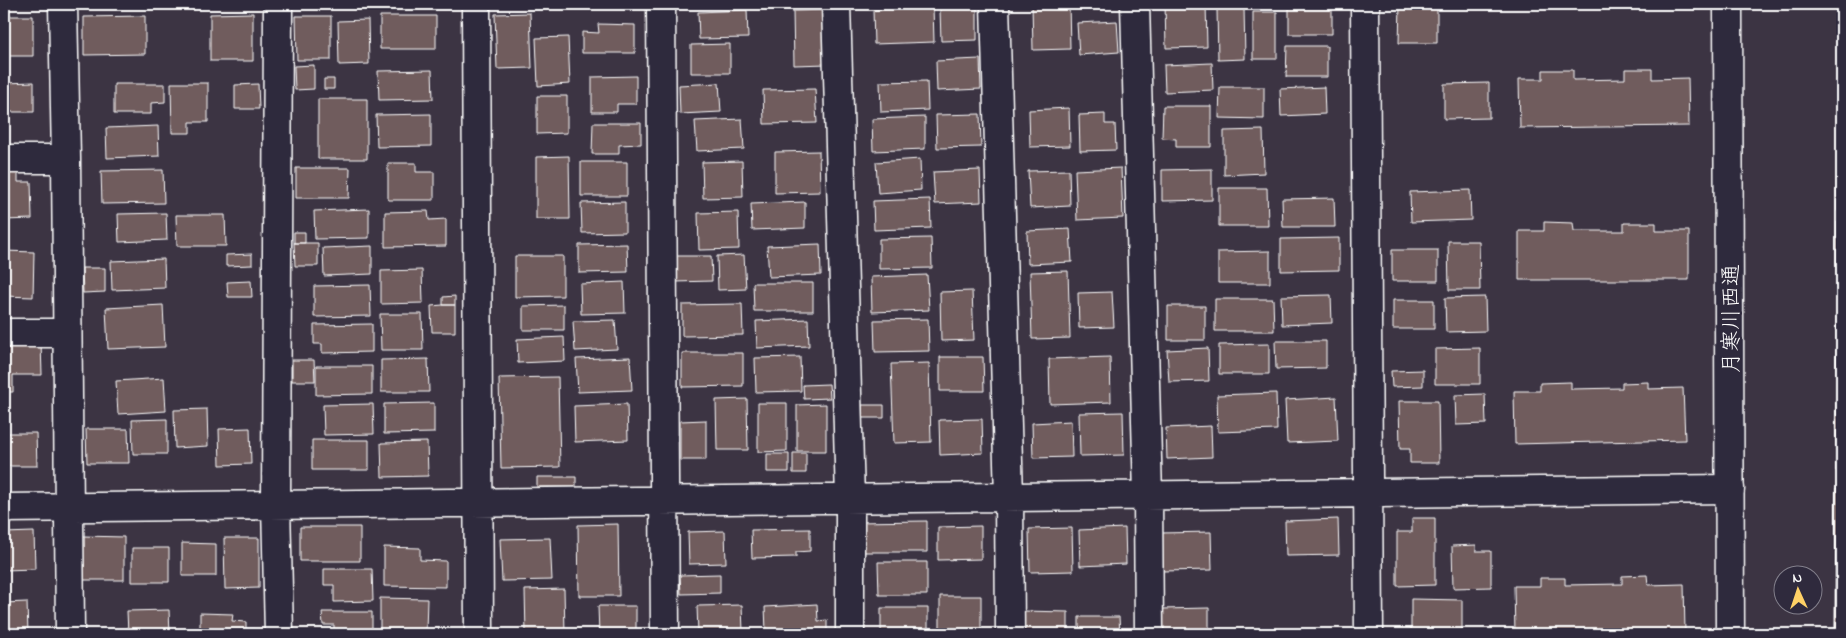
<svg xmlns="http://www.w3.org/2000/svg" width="1846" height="638" font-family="'Indie Flower','Klee One',sans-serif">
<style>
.building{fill:#6f5b5d;stroke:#fff}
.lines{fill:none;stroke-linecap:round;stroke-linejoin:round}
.street-casing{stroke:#fff;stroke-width:31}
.secondary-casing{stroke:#fff;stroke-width:31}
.street{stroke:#2f2a3d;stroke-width:28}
.secondary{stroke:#2f2a3d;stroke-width:28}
.labels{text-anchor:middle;stroke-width:4;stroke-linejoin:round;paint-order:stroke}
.street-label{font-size:22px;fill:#fff;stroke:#2f2a3d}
</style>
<rect width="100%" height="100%" fill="#3c3443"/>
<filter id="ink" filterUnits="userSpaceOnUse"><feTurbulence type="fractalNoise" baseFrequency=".02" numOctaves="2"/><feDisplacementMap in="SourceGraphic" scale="10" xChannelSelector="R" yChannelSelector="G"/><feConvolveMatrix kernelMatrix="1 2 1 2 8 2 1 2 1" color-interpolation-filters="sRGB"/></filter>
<g filter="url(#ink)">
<path class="building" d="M1032,4H1069L1070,49L1033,50Z
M1165,4H1206L1207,47L1166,48Z
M1289,4H1332V34H1289Z
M1400,5L1437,6V43H1399Z
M933,7L934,42L874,44L873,10Z
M977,8V40L941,41L940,9Z
M1244,8L1245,59L1218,60L1217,9Z
M747,10L748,38L699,39L698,12Z
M826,10L827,64L794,65L793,11Z
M1253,12H1277V59H1253Z
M253,13V61H210V14Z
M530,13L532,68L497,69L495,14Z
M4,16H33V56H4Z
M145,16V54L84,55V17Z
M296,16H331V60H297Z
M380,16H436V49H380Z
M368,20L369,64L339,65L338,21Z
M1117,21L1119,52L1079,55L1077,23Z
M598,24L635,25V53H582V32L599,33Z
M568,37L570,84L538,86L536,38Z
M730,44V73H691V45Z
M1287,46H1327V77H1286Z
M980,59L981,89L937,91L936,61Z
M1212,63L1213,90L1165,92L1164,65Z
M314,65V89L295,90L294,66Z
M1625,69H1652V79L1688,78L1689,126L1520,128L1519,79H1543V70H1573V80L1625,79Z
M432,70L433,99L379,100L378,71Z
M636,76V104H617V112H592V77Z
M324,79H334V89H324Z
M927,81L928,110L881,112L880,82Z
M34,82V112H4V83Z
M171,83H208V122H190V133H172Z
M719,83L721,112L680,114L679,85Z
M1489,83V118L1444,119V84Z
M114,84H165V102L151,103V114H114Z
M258,84L259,109H235V85Z
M1220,87H1264V119L1219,118Z
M1324,87L1325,114L1281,116L1280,89Z
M815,89L817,123L764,124L763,90Z
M537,96H567V133L537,134Z
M318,99H367V159H318Z
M1163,106H1211V147H1176V139L1162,138Z
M1069,108L1070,146L1030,147L1029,110Z
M431,114V146L377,147L376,115Z
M980,114L981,147L937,148L936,115Z
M1105,114V124H1115L1116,150L1080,151L1079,115Z
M925,117V149L873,151L872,119Z
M742,119L744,149L697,151L695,121Z
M593,123H641V144L619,145V154H592Z
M158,126L159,156L107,158L106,128Z
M1263,130L1264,173L1224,175V131Z
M819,151L820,192L775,193V152Z
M569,156L570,219H536V157Z
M920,159L921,190L878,193L876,162Z
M742,161L743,197L703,198L702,162Z
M581,162H627V196H581Z
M388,163H416V172H434V200H388Z
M296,168H350L349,198H296Z
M1121,168L1123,218L1077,220L1075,170Z
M1212,169V200L1162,201V170Z
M163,170L164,203L102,204L101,171Z
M980,170L981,202L935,204L933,172Z
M1069,170L1070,206L1030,208L1028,171Z
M18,173V182H31L32,219L4,220V174Z
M1837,179H1842V211H1837Z
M1219,188H1267L1268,226H1219Z
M1470,190L1471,220L1411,222L1410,192Z
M1334,198L1335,227H1283L1282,199Z
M930,199L931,228L874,230L873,201Z
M625,202V232L582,233L581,203Z
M805,202V228L752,230L751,204Z
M369,209V238L315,239L314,211Z
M428,211L429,220L446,219V246L385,247V212Z
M738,212L739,249L699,250L698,213Z
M166,213L167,240L119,242L118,214Z
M176,215H225L226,246H177Z
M1544,222L1573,223L1574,231H1624V223H1656V231H1689V280H1519V231H1544Z
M1837,222H1842V471H1836Z
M1070,229L1072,262L1028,264L1027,231Z
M294,232H305V243H294Z
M931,238L932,268L879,269V239Z
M1339,238V270L1281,271V239Z
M1448,241H1479L1480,290H1449Z
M294,243H318V266H295Z
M627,244L628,272L579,273V245Z
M820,244L821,275L769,277L767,246Z
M372,246V274L324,276L323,248Z
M1392,250H1438V281H1392Z
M4,251L34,252L33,297L4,296Z
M1270,251V283H1218V252Z
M252,254V265L226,266V255Z
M744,255L746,289L718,290L717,256Z
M515,256H563V296L515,297Z
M674,256H711L712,281L675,282Z
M164,259L165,288L112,290L111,261Z
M82,268H105V292L83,293Z
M422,270L423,303L381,304V271Z
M1068,271L1070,338L1032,339L1030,272Z
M927,275L929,310L872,312L871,277Z
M251,281L252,297H228L227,282Z
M624,282L625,313L581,314L580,284Z
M753,283H813V311H754Z
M370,285L371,316L314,317V286Z
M972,291L974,340L941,341L940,292Z
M1112,292L1114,327L1079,328L1078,293Z
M1331,295L1332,323L1282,325L1281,296Z
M455,296V305H443V297Z
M1485,297L1486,331L1446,332L1445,298Z
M1215,299H1273L1274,331H1215Z
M1393,300H1434V329H1393Z
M742,304L743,335L682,336V305Z
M163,305L165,347L108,349L106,308Z
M443,305H455V332H432L431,306Z
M564,305V330H523V306Z
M1168,306H1205V340H1168Z
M380,314H422L423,350H381Z
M808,319L809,346L757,348L756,321Z
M928,319L929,351L875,352L874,320Z
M615,320L617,349L575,351L573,321Z
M372,324V352L322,353V344H314V325Z
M564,337L565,361L518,363L517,339Z
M1275,341H1326V368L1276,369Z
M41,343L42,375H13V392H4V344Z
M1269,344V374H1219V345Z
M1208,348L1209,381L1169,382L1167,350Z
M1480,348V384H1435V349Z
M682,353H743V386L682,387Z
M630,357L632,390L578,392L576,359Z
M800,357L801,391L756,392L755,358Z
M940,357H983L984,391H940Z
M1110,357L1111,402L1050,404L1049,359Z
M428,359L429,392H381V360Z
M292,360H314L315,381H292Z
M929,363L931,442L894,443L891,364Z
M316,366H372V394L316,395Z
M1423,370V386L1392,387L1391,371Z
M558,377L560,467L501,468L499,378Z
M164,378L166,411L118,414L116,381Z
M1571,382V389L1622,388V383L1648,382V389L1683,388L1685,440L1515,444L1514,391H1540V383Z
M829,384L830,398L804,399L803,385Z
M1276,393L1277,430L1218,432L1217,395Z
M1485,394L1486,424L1456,425L1455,395Z
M1336,397L1338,441L1287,443L1285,400Z
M747,399L748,450H717L716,400Z
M1399,401H1438L1439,463H1410V449H1400Z
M434,403V433L384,434V404Z
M758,403H787V451L758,452Z
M373,404L374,434L324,435L323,405Z
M627,404L628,440L575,442L574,406Z
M826,404V451H797V405Z
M862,405H884V418H862Z
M207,409L208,446L175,448L174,410Z
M1123,412L1124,455L1080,456L1079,413Z
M167,419V454H133L132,420Z
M982,419L983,453L940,455L939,420Z
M706,420V460H680V421Z
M1071,421L1072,457L1033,458L1032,423Z
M1211,426L1212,457L1167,459L1166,428Z
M250,428L251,464L220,465L219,429Z
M86,429H128L129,463H87Z
M4,433H36L37,466H4Z
M312,440H369V470H312Z
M427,442L428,476L382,477L381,443Z
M793,453H806V473H793Z
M767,454H789V472H767Z
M537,477H576V487H537Z
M1836,488H1842V634H1835Z
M1412,518H1435V585L1397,586V532H1412Z
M1338,519L1339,555L1286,556L1285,521Z
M927,521V552H857V522Z
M618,524L619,596H579L578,525Z
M981,526V559L938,560V527Z
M300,527H360V561H300Z
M1072,528L1073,571L1030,572L1029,529Z
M1125,528L1126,564L1080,566L1079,530Z
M810,529V551L796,552V557L752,558L751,530Z
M725,531L726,563L689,564L688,532Z
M34,532L35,569L4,570V533Z
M1211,532L1212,570L1162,571L1161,533Z
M83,536L124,537V580H82Z
M224,538H259V588L225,589Z
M550,538L552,580L502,581L500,539Z
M182,543L216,544V576H182Z
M1476,545V551H1491V587L1453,588L1452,546Z
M384,547L420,548V560L446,561V587L384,586Z
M132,548H169V582H132Z
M878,562H927V595H879Z
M324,569H372L373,601L334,602V585H324Z
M720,574V593L681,594L680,575Z
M1647,575L1648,585L1684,584L1685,632L1515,634L1514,586H1540V578H1565V585L1622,584V576Z
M564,589L565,634H526L525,590Z
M940,596H981V634H940Z
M380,598L427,599L426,631H380Z
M1411,599L1462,600V634H1411Z
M27,602L28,634H4V603Z
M817,604L818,621L827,620V634H789L788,630L766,631L765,607Z
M742,605L743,632L698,633L697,606Z
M598,606H636V634H599Z
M881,608H928V634H881Z
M1209,608V634H1162V609Z
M169,610L170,634H128L127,611Z
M1023,611L1068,612V634H1023Z
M322,612H372V634H334V625H323Z
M200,613L233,614L232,621L246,622V629H254V634H200Z
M1079,617H1119L1120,634H1079Z"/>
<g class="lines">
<g class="street-casing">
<path id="street" d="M63,4L66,159L70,634
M278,4L276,505L279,634
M476,4L479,634
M661,4L665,634
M836,4L850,499V634
M995,4L1009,497L1010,634
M1135,4L1148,496L1149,634
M1365,4L1369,634
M4,159H66
M4,333H67
M4,508L1730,489"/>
</g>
<g class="secondary-casing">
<path id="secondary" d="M1728,4L1730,634"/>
</g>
<use href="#street" class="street"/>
<use href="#secondary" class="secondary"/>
</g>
</g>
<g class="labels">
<g class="street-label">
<text transform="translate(1730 319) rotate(-90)" y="8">月寒川西通</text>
</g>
</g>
<rect width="1846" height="638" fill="none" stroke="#2f2a3d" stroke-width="20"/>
<rect x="10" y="10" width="1826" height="618" fill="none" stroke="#fff" stroke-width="2" filter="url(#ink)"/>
<g transform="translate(1798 590) rotate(357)"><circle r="24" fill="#2f2a3d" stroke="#827f8b"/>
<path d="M0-4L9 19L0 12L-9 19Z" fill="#ffd166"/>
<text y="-8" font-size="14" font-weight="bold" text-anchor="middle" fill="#ffffff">N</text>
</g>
</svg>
